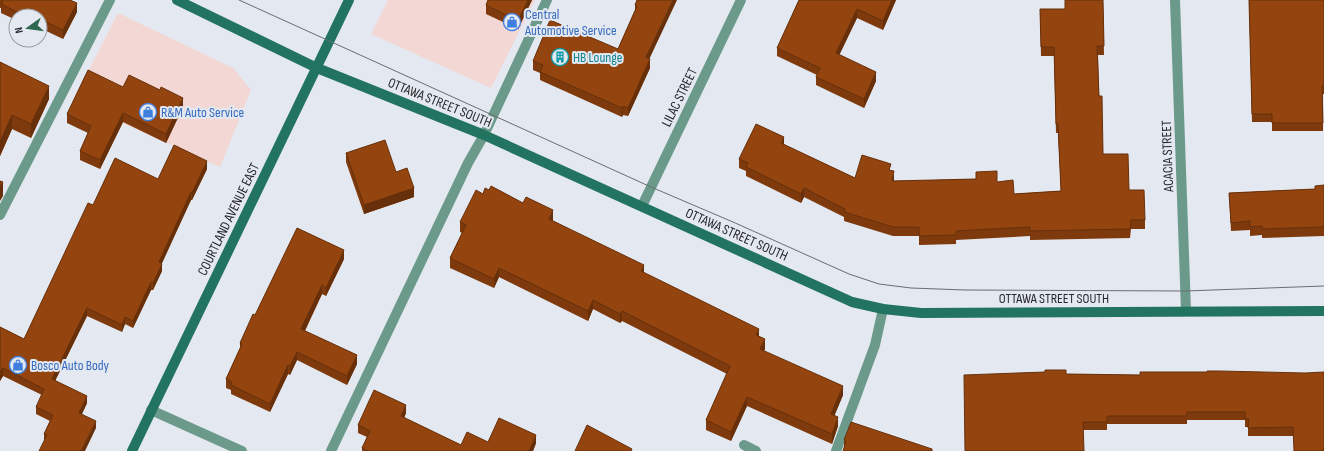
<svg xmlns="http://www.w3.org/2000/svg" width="1324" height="451" font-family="'Sofia Sans Condensed',sans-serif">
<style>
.commercial{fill:#f2d7d5}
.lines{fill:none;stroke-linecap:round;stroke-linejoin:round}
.service{stroke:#6b9a8b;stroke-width:10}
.minor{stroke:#6b9a8b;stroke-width:10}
.secondary{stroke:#227360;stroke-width:10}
.tram{stroke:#6a6d72;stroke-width:1}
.wall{fill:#7e3a0d}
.shaded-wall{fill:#67300a}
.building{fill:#93440f;stroke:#67300a}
.labels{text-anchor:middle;stroke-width:4;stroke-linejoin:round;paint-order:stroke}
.shop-label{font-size:14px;fill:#366cbe;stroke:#e4e8f0;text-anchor:start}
.culture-label{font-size:14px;fill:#0d838f;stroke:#e4e8f0;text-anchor:start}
.street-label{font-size:14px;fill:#25272a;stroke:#e4e8f0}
</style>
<rect width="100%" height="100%" fill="#e4e8f0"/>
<path class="commercial" d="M388,0H535L491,88L371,34Z
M118,13L233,68L251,90L220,167L73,101Z"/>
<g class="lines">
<path class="service" d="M0,215L110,0
M744,445L756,451
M331,451L468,163L484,135L547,0
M836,451L875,345L883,309"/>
<path class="minor" d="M1175,0L1186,311
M642,206L741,0
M151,410L242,451"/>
<path class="secondary" d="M177,0L317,68L484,135L852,302L883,309L921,313L1324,311
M132,451L349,0"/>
<path class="tram" d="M239,0L651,187L733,222L849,274L879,284L911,288L965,290L1185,291L1324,286"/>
</g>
<path class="wall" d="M0,0H70L77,12L63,39L40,28V16H16V20L1,13V8H0Z
M488,0H532L518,29L486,14V5Z
M637,0L649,59L650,68L628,116L623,115L622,117L540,80V73L533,70V61L618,49L635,11V5Z
M799,0H896L883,30L857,18L839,55L876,81L864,108L816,85V77L817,75L777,56V48Z
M1103,0L1104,55H1098L1099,96L1103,154L1129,190L1145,220V229H1131L1130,238L1030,240V236L956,240V244L919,245V236H893L844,221V217L804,197L801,203L746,176V171L739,168V159L784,145L855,178L891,170L894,181L976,179V172L997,182L1014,194L1061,191L1058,133H1056L1054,56H1041L1040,9H1065Z
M1249,0H1324V94H1323V131H1272V122H1252Z
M0,62L49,99L31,138L12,129L0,156Z
M123,87L183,107L166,143L123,122L100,169L80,160V151L88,133L67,123V114Z
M346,153L396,172L414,197L364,214L346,162Z
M207,169L192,200H191L161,264L162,271L153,290H151L133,328L125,324L122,332L87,316L55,381L87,403L82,414L96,428L44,441V434L50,421L36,414V407L42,395L3,376L0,381V327L24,339L93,205L158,179Z
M1324,185V236L1262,238V235L1250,236V230L1231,231L1229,193L1315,189Z
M483,194L553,220H552L644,273L759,336L765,349L764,351L843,395L834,416L838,426L832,444L747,406L731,441L706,430V420L727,374L622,321L620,323L593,309L588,321L499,277L494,288L450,268V258L462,233L460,232V222Z
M344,259L326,296L322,294L305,331L357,364L347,385L297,360L290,375L288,374L270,412L231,394V390L226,388V379L240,348V343L255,315Z
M1305,373L1293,436H1248V427H1245V420H1187V424H1107V430H1083L1066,374L1140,375Z
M406,413L404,418L461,445L488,442L536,443L533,451H362V448L367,437L358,433V425Z
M844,440L932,451L844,449Z"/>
<path class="shaded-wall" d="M528,0H532L518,29V21Z
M673,0H677L646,66V57Z
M892,0H896L883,30V21Z
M77,3V12L63,39V30Z
M857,9V18L836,62V53Z
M650,59V68L628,116V108Z
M876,72V81L864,108V99Z
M49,86V99L31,138V124Z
M183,98V107L166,143V134Z
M623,106V115L622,117V108Z
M123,113V122L100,169V160Z
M12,115V129L0,156V142Z
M784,137V146L781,143Z
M207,161V169L192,200V193Z
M894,171V180L892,190V181Z
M3,182V196L0,201V187Z
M414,188V197L364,214V205Z
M804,188V197L801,203V194Z
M191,192V200L159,270V262Z
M553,210V220L549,228V219Z
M344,250V259L326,296V288Z
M162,264V271L153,290V283Z
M644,265V274L641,271Z
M499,268V277L494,288V279Z
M151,282V290L133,328V321Z
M322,285V294L301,338V329Z
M593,300V309L588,321V311Z
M87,308V316L52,387V379Z
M622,311V321L620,323V314Z
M125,317V324L122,332V325Z
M759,329V338L756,335Z
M765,339V349L760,358V349Z
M297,352V360L290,375V366Z
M357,355V364L347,385V376Z
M288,365V374L270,412V404Z
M3,368V376L0,381V374Z
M843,386V395L831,424V414Z
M87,396V403L79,420V413Z
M747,397V406L731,441V432Z
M406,405V413L401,425V416Z
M838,417V426L832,444V434Z
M96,421V428L85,451H81Z
M536,435V443L533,451H529Z"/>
<path class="building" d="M2,0H70L77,3L63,30L40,19V16H25L1,4L3,1Z
M488,0H528L518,21L486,5Z
M637,0H673L646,57L650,59L628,108L623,106L622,108L540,72L543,65L533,61L550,20L618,49L637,6L635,5Z
M799,0H892L883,21L857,9L836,53L876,72L864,99L816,77L820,68L777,48Z
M1065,0H1103L1104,46H1097L1099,96H1102L1103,154H1128L1129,190H1144L1145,220H1131L1130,229L1030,231V227L956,231V235L919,236V227H893L844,212L845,209L804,188L801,194L746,167L748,163L739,159L756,124L784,137L781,143L855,178L862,155L891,164L889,170L894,171L892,181L976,179V172L997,171V182L1013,180L1014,194L1061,191L1058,124H1056L1054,47H1041L1040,9H1065Z
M1249,0H1324V86H1322L1323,123H1272V114H1252Z
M0,62L49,86L31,124L12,115L0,142Z
M88,70L123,87L129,75L160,90L161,87L183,98L166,134L123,113L100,160L80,151L91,126L67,114Z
M385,140L396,172L407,168L414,188L364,205L346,153Z
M174,145L207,161L192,193L191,192L159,262L162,264L153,283L151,282L133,321L125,317L122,325L87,308L52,379L87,396L79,413L96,421L81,451H39L47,435L44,434L53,415L36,407L44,389L3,368L0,373V327L24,339L88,203L93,205L115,158L158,179Z
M0,181L3,182L0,187Z
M1324,185V227L1262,229V226L1250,227V221L1231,223L1229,193L1315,189V186Z
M491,186L523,203L526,197L553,210L549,219L644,265L641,271L759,329L756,335L765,339L760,349L843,386L831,414L838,417L832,434L747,397L731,432L706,420L730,366L622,311L620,314L593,300L588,311L499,268L494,279L450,258L466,225L460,222L476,190L483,194L485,188L489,190Z
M297,228L344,250L326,288L322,285L301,329L357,355L347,376L297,352L290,366L288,365L270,404L231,385L232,382L226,379L242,344L240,343L253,314L255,315Z
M1045,370H1066V374L1140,375V372H1207V371H1220L1305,373L1324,372V451H1294L1293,427L1248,428L1249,419H1245V412H1187V416H1107V422H1083L1084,451H965L964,375L1045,372Z
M374,390L406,405L401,416L461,445L467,432L488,442L499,418L536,435L529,451H368L362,448L370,431L358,425Z
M851,422L932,449V451H843L846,441L844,440Z
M587,425L632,449L631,451H575Z"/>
<defs>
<g id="shop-ring" transform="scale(0.9)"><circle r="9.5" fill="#e4e8f0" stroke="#3f7fe0" stroke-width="1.5"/><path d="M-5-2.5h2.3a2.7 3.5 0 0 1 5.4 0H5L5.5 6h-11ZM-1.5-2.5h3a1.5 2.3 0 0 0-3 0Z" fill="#3f7fe0"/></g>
<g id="building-ring" transform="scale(0.9)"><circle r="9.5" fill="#e4e8f0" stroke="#0f9aa8" stroke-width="1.5"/><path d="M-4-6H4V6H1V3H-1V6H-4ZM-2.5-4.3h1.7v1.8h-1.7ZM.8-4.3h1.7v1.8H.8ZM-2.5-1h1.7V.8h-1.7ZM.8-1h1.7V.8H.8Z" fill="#0f9aa8"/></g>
</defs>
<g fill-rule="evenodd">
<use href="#shop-ring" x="512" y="22"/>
<use href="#building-ring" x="560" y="57"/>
<use href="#shop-ring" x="148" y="112"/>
<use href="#shop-ring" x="18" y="365"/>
</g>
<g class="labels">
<g class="shop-label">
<text x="525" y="19">Central<tspan x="525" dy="16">Automotive Service</tspan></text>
<text x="161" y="117">R&amp;M Auto Service</text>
<text x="31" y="370">Bosco Auto Body</text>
</g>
<g class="culture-label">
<text x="573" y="62">HB Lounge</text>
</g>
<g class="street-label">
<text transform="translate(679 97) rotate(-64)" y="5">LILAC STREET</text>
<text transform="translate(440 102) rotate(22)" y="5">OTTAWA STREET SOUTH</text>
<text transform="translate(1167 156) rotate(-92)" y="5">ACACIA STREET</text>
<text transform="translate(228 219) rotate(-64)" y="5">COURTLAND AVENUE EAST</text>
<text transform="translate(737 234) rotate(24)" y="5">OTTAWA STREET SOUTH</text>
<text x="1054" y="303">OTTAWA STREET SOUTH</text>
</g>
</g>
<g transform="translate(28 28) rotate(256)"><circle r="19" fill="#e4e8f0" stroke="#989ba1"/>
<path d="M0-3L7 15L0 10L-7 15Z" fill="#2e6851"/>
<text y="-6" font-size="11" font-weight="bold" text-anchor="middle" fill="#25272a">N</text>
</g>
</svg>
